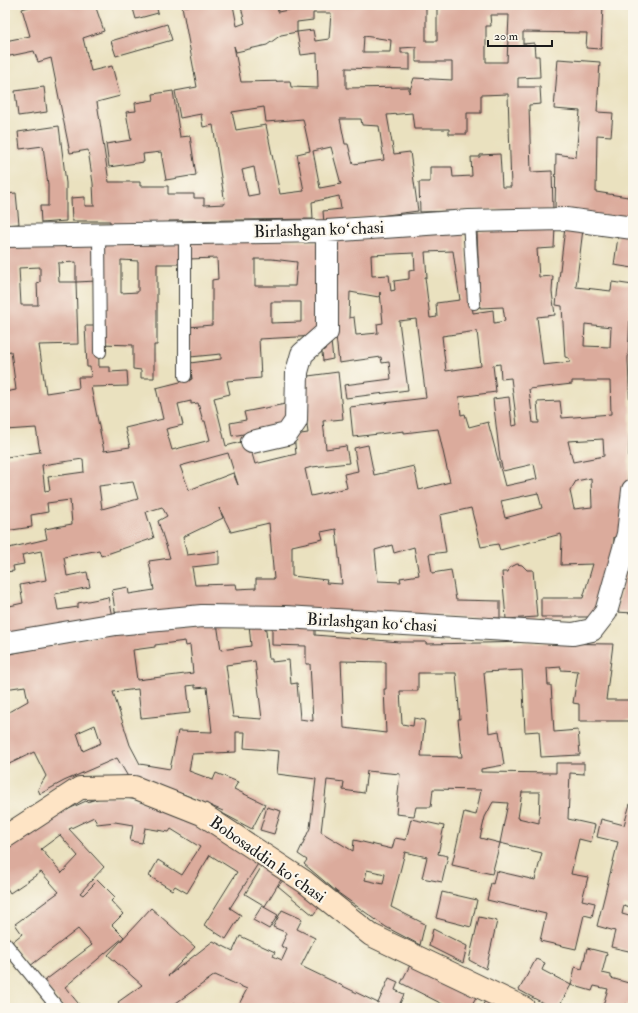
<svg xmlns="http://www.w3.org/2000/svg" width="638" height="1013" font-family="'IM FELL Double Pica',serif">
<style>
.building{fill:#dbab9c;fill-rule:evenodd}
.lines{fill:none;stroke-linecap:round;stroke-linejoin:round}
.lane-casing{stroke:#3b3a34;stroke-width:14}
.street-casing{stroke:#3b3a34;stroke-width:24}
.secondary-casing{stroke:#3b3a34;stroke-width:24}
.lane{stroke:#fff;stroke-width:12}
.street{stroke:#fff;stroke-width:22}
.secondary{stroke:#fee4c5;stroke-width:22}
.labels{text-anchor:middle;stroke-width:4;stroke-linejoin:round;paint-order:stroke}
.street-label{font-size:17px;fill:#1c1c1c;stroke:#fbf7ec}
</style>
<rect width="100%" height="100%" fill="#fbf7ec"/>
<filter id="ink" filterUnits="userSpaceOnUse"><feTurbulence type="fractalNoise" baseFrequency=".025" numOctaves="2"/><feDisplacementMap in="SourceGraphic" scale="8" xChannelSelector="R" yChannelSelector="G"/><feConvolveMatrix kernelMatrix="1 2 1 2 8 2 1 2 1" color-interpolation-filters="sRGB"/></filter>
<filter id="wash" filterUnits="userSpaceOnUse"><feTurbulence type="fractalNoise" baseFrequency=".012" numOctaves="4" result="noise"/><feDisplacementMap in="SourceGraphic" scale="16" xChannelSelector="R" yChannelSelector="G"/><feGaussianBlur stdDeviation="0.9" result="paint"/><feColorMatrix in="noise" values="0 0 0 0 0 0 0 0 0 0 0 0 0 0 0 0 0 1.4 0 .05"/><feComposite in="paint" operator="in"/></filter>
<g filter="url(#wash)">
<rect width="100%" height="100%" fill="#eae1bf"/>
<g id="blocks">
<path class="building" d="M35,5H95L104,31L83,38L91,71L112,66L120,96L97,102L109,182H140V186H168V194H194V198H204V205L225,204L213,125L203,127L201,114L180,118L175,91L197,87L182,6L233,5L237,26L245,23L241,7L248,5H277L278,12L293,9V5H426V41H437V5H603L601,49L586,48L587,33L523,32V44L534,43L535,56H539L540,77L518,78V87H540L541,104L529,105L531,172L552,171L553,210L512,212V209L420,212L419,182H430V167H452L453,177L472,176L471,157H480V155L500,154L502,187H511L508,94L481,95V113H467V134H449V129H414L412,113L387,115L394,154L410,152L418,211L324,223L323,211L341,209L339,196L312,202L313,219L169,221V223L110,226V221H72L71,198L85,197V206H94L93,183L88,150L70,153L51,58L38,62L34,51L5,57V41L30,36L22,9ZM313,13H331L329,39L315,41L313,30L297,32L301,55L317,53L318,88L291,87L290,81L241,82L234,46L236,52L267,45L281,35L297,32V22L313,20ZM490,15H509L507,62H486V26H491ZM364,36L391,40L390,52H363ZM416,47V62H452V80L414,78L409,93V87L346,88V68L410,70V53H401V48ZM264,107L266,122L303,119L310,151L297,154L304,191L280,194L266,125L236,130L232,112ZM340,119H361L362,125L379,126L384,160L353,164L348,144H345ZM331,147L341,184L320,188L313,151ZM254,167L259,194L248,196L242,170Z
M132,5H156L158,13L136,19Z
M167,24L172,40L116,56L111,41Z
M558,59L600,62L597,112L613,113L611,136L597,135L596,192L628,197L629,193L633,194V219L555,211L556,154L576,157L580,111L554,109Z
M44,87L47,112L18,116L15,91Z
M173,91L180,137L190,136L196,175L166,180L161,152L143,154L144,162L109,167L106,144L131,140L126,112L136,111L135,103L154,100L153,94Z
M59,126L66,183V221L41,223L40,206H48V185L43,146L20,149L18,132Z
M16,193L19,224L5,225V194Z
M555,227L554,248L537,249L539,277L553,276L552,292L555,315L537,317L543,365L570,362L569,358L565,357L562,306L556,305L565,227L583,229L576,287L611,291L612,282L633,285L630,314L628,359L630,413L628,491L620,537H614L613,563L596,617H541V598H583L593,564L561,565L562,538L561,534L500,550L498,544L481,547L471,508L440,515L446,552L429,554L432,573L451,570L456,600L500,601V618L406,615L116,618L112,590L128,587L129,594L154,590L149,561L170,558L158,521L167,516L162,507L146,512L154,538L101,556L99,550L64,557L67,576L87,572L90,587L55,594L58,610L78,607V603L108,597L112,617L5,638V607L23,603L20,585L46,580L41,551L22,555L24,564L13,566L14,571L5,572V532H6L9,548L47,539L45,529L72,524L70,500L47,503L48,512L31,515L32,527L5,531V451L7,457L40,452L36,428L5,430V392L16,390L11,351L5,352V240L55,238L56,246L96,245L97,281L76,282V262L58,263L59,282H76L78,344L39,345L46,393L79,388L78,377H91L90,367H87L85,326H98L99,367H110V372L127,371L128,386L91,387L104,451L130,447L125,428L163,419L156,388L192,379L190,363L221,359V354L190,357L188,327L212,325V280L218,279L217,258L188,259L187,239L274,238L323,243L317,336L259,339L261,378L227,381L230,394L214,398L226,446L248,440L255,464L296,454L294,435L308,433L301,377L338,372L343,419L323,421L326,449L346,446L349,463L312,467L305,469L311,496L347,488L344,474L358,471L354,448L368,445L374,475L414,466L419,490L450,482L438,429L404,433V431L353,437L350,407L426,398L416,319L399,321L408,390L346,398L344,385L391,379L389,362L382,363L381,357L339,363L332,301L335,236L463,231L473,313L493,310L494,323L505,321L503,307L480,308L477,232ZM453,251L460,300L436,303L437,317L430,318L425,277H427L425,252ZM414,253L415,270L409,271V279L394,281L395,290L391,291L389,275L372,276L371,255ZM255,259H272L297,262L295,286H255ZM40,267V282L37,283L38,305H21L19,268ZM350,292L379,297L380,292L383,323L377,324L378,333L356,335L354,317L349,318ZM271,302H301V322L271,323ZM585,324L611,327L610,347L584,346ZM477,331L481,366L446,371L442,336ZM500,364L501,379L511,378L517,425L512,426L509,397L493,399L500,459L503,471L534,464L537,479L505,486L488,422L469,427L465,414L461,415L459,397L496,392L493,365ZM572,381H610L611,414L562,418L560,401L537,402L539,423H533L529,389L572,384ZM191,401V404L198,403L203,421H205L210,440L172,450L166,429L183,425L178,404ZM603,439L604,456L573,462L568,441ZM228,453L238,485L233,473L189,490L180,466ZM83,459L84,472L48,477L50,490L45,491L42,465ZM591,478L592,507L574,509L570,491L576,481ZM133,482L138,499L102,509L99,486ZM538,493L542,508L505,518L501,501ZM219,508L231,532L269,523L274,579H256V588L237,589L236,584L195,585L192,567L219,564V551L187,555L183,537L223,518ZM336,529L342,584L326,583L327,580L292,576V546L323,539L321,532ZM392,545L394,553L414,547L419,575L400,578L401,582L378,581L375,550Z
M619,230L633,232V268L614,265Z
M101,240L181,241V264H157V345H154V378H141V370L133,369V345L101,344ZM121,260L138,261V292L121,293Z
M331,342L333,359L323,361L321,344Z
M291,403L284,427L232,436L230,423L246,420L244,412Z
M633,542V613L616,612Z
M517,564L522,565L527,570H533L537,617L506,619L502,572H508L509,568Z
M265,622L269,659H272V662L289,660L291,684L297,683L300,719L313,721L310,664H306V646L272,645V626H315V635L400,642H426V644L534,642V643L613,644L606,700H633V721H579V704L573,703L578,671L561,670V667L547,668L548,685H551L554,732L578,730L580,755L541,757L539,731L525,732L522,670L484,672L489,733L499,731L504,765L481,769V772L556,773V763H584V774L570,773L568,819L595,825L591,842L579,839L571,874L588,877L582,900L595,903L592,917L584,915L576,949L540,941L546,914L487,900L491,883L493,884L496,871L535,880L542,853L500,843L508,803L493,802L485,817L480,838L500,843L492,874L452,865L464,812L476,815L481,790L433,789L431,807H416L414,816L396,814L400,774L367,771L364,793L343,790L344,782L327,780L321,832L353,851L354,840L392,849L395,838L406,840L411,819L444,826L438,854L448,856L442,882L422,878L427,857L405,852L391,907L425,924L420,945L386,927L337,892L304,864L307,860L298,854L310,828L316,779L277,774L279,751L244,748L245,732H236V752L192,754L189,771L213,780L216,773L238,782L234,789L265,804L252,829L222,813L223,811L183,794L130,780L117,758L64,781L40,794L38,789L46,776L34,752L5,766V714L28,701L25,686L5,689V655L113,632L217,623L221,650L251,646L249,624ZM185,641L186,646L190,645L193,673L137,680L133,650L155,647V645ZM255,661L262,719L233,717L226,665ZM341,661L386,662V689H384L386,733L344,728ZM418,673H456L460,719H458L462,757L421,756L425,720L414,718L413,726L402,724L400,691H418ZM195,685V688L207,687L212,732L178,731L170,769L140,764L130,745L113,692L138,689L141,718L190,713L187,686ZM95,725L101,743L83,751L77,733ZM522,792H540L539,823L518,818ZM367,870L385,874L383,884L365,880Z
M103,797H120L138,800L181,813L261,859L230,908L241,915L226,939L204,925L237,872L210,855L187,893L175,886L172,890L149,876L158,860L182,875L200,847L171,829L169,832L145,828L142,843L130,841L133,825L115,822L97,824L94,817L69,829L104,867L80,893L83,895L98,880L115,897L111,901L123,914L112,925L124,937L65,987L82,1008H64L43,982L92,945L78,929L30,966L12,942L22,934L15,924L59,892L41,872L10,893L5,885V847L58,814L86,801L87,802ZM60,835L78,856L62,873L41,849Z
M630,804L633,805V908L624,905L622,914L633,917V952L611,947L615,931L597,926L618,842L597,837L601,819L624,825Z
M267,807L281,811L274,834L260,830Z
M262,866L282,878L265,906L245,894Z
M289,874L323,902L313,915L278,886Z
M442,892L477,900L471,927L436,918Z
M262,906L278,915L269,929L253,920Z
M151,908L195,947L168,976L213,941L233,951L240,936L275,952L273,956L282,960L287,949L281,946L287,933L273,927L282,910L302,919L297,929L315,938L301,966L378,1003L389,978L398,982L395,990L404,994L398,1008H299L291,1004L289,1008H237L247,989L215,975L169,1008H122L118,1002L142,985L108,955Z
M479,917L497,921L486,969L469,960Z
M433,929L467,946L463,963L429,946Z
M587,948L607,953L602,973L611,975V978L632,984L633,1006L626,1004L625,1008H602L608,989L594,986L592,991L571,985L575,967L582,969Z
M414,957L480,990L470,1008H450L401,983Z
M536,959L545,963L542,970L571,985L558,1008H552L519,990Z
M489,994L513,1008H481Z"/>
</g>
</g>
<g filter="url(#ink)">
<use href="#blocks" fill-opacity="0" stroke="#3b3a34" stroke-width="1"/>
<g class="lines">
<g class="lane-casing">
<path id="lane" d="M469,221L474,303
M99,234L100,352
M185,376V233
M5,943L58,1008"/>
</g>
<g class="street-casing">
<path id="street" d="M5,236L327,231L469,221L566,219L633,228
M252,442L287,434L296,421L297,372L302,354L327,332V231
M5,643L116,624L202,616L285,617L573,634L592,630L606,612L628,534L633,490"/>
</g>
<g class="secondary-casing">
<path id="secondary" d="M5,837L80,788L134,787L202,814L305,882L371,935L524,1008"/>
</g>
<use href="#lane" class="lane"/>
<use href="#street" class="street"/>
<use href="#secondary" class="secondary"/>
</g>
</g>
<g class="labels">
<g class="street-label">
<text transform="translate(319 229) rotate(-2)" y="6">Birlashgan koʻchasi</text>
<text transform="translate(372 622) rotate(3)" y="6">Birlashgan koʻchasi</text>
<text transform="translate(268 859) rotate(35)" y="6">Bobosaddin koʻchasi</text>
</g>
</g>
<rect width="638" height="1013" fill="none" stroke="#fbf7ec" stroke-width="20"/>
<path d="M488 40v6h64v-6" fill="none" stroke="#1c1c1c" stroke-width="2"/>
<text x="494" y="40" font-size="12" fill="#1c1c1c" stroke="#fbf7ec" stroke-width="3" paint-order="stroke">20 m</text>
</svg>
